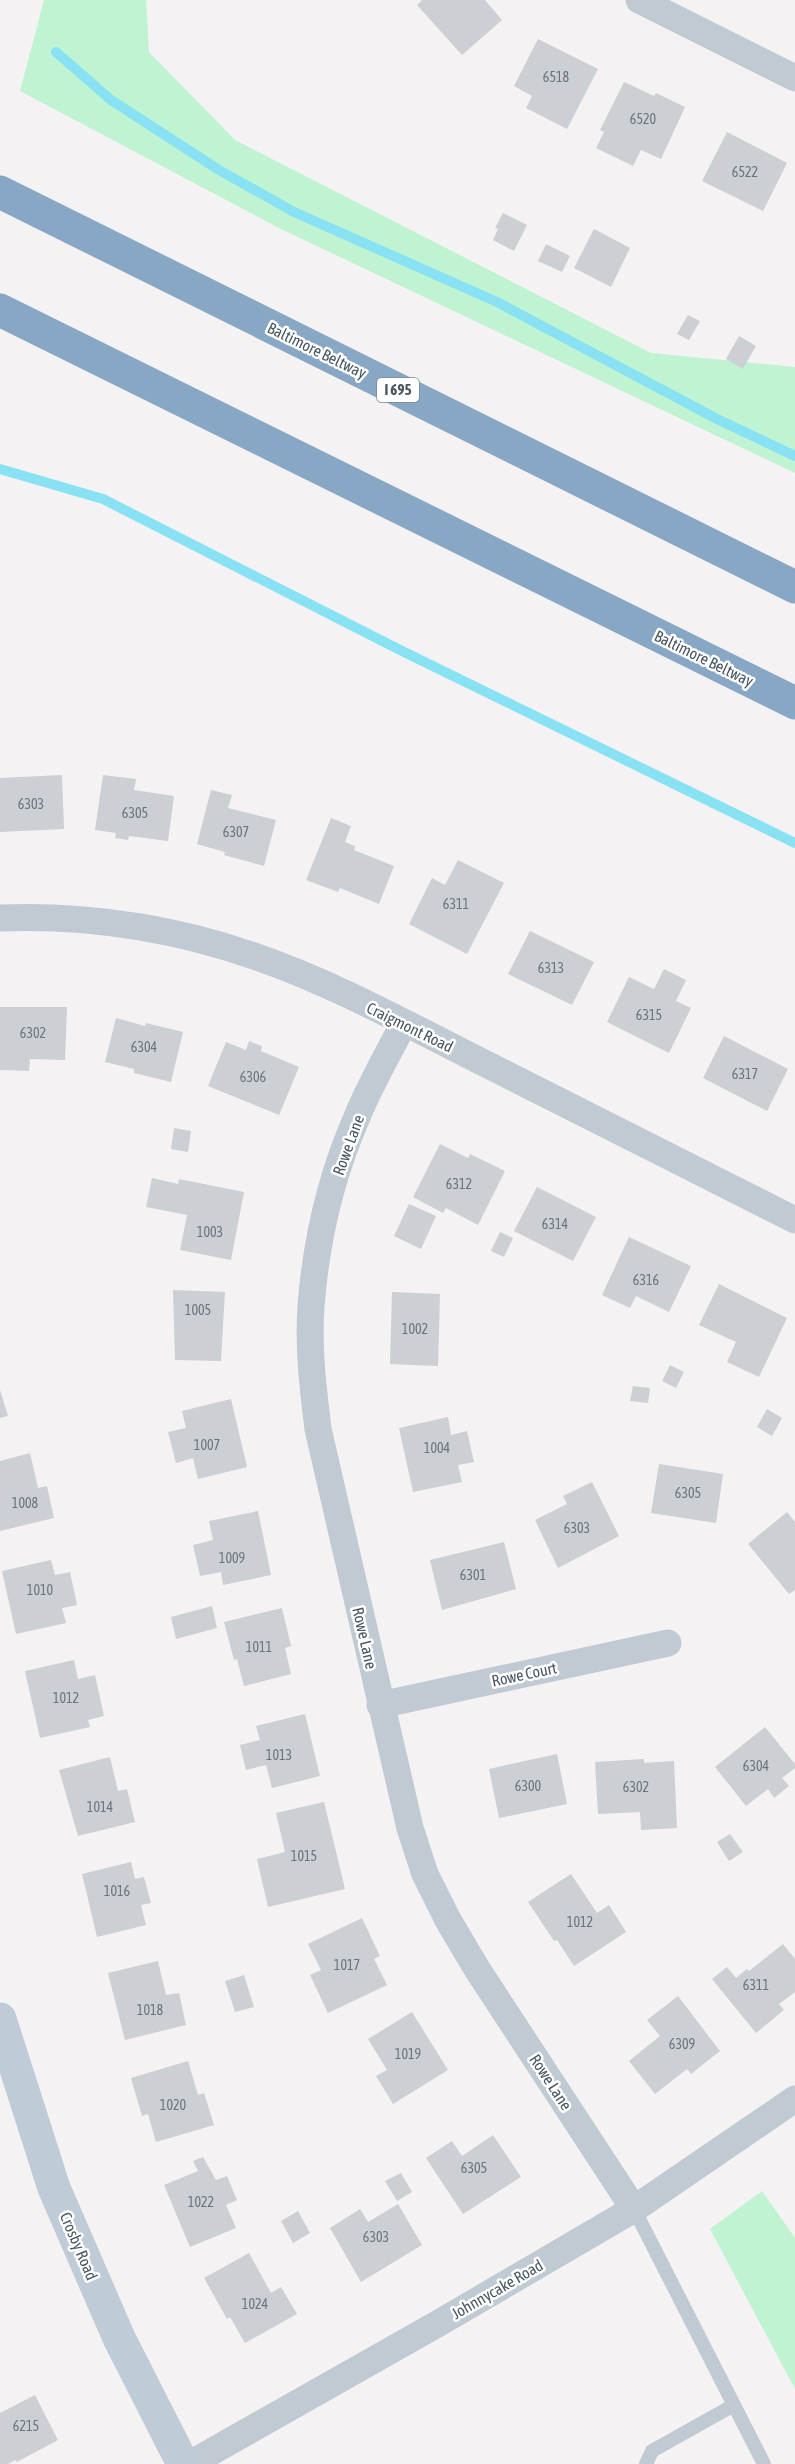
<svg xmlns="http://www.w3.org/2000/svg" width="795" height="2464" font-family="'Asap Condensed',sans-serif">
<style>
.green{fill:#bff3d1}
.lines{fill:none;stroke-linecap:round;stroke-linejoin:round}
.stream{stroke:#89e2f3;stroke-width:10}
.building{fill:#cccfd4}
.service{stroke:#bfcad2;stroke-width:14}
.minor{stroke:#bfcad2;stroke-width:27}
.secondary{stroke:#bfcbd7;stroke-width:33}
.motorway{stroke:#87a7c4;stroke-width:33}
.labels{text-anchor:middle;stroke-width:5;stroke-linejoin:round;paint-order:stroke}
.number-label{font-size:14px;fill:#69747e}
.shield{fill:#fff;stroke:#7f8990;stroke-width:1.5}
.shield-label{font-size:15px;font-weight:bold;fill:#485661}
.street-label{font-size:16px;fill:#485661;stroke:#fff}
</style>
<rect width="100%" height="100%" fill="#f4f2f2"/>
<path class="green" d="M44,0H146L149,52L235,140L651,353L795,367V473L279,228L20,91Z
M762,2191L795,2238V2389L710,2229Z"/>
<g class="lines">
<path class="stream" d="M56,52L111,100L219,170L294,212L497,302L717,419L795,456
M0,469L103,499L402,651L795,843"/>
</g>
<path class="building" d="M422,0H485L502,20L462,55L417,5Z
M538,39L598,69L567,129L526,108L532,96L514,86Z
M624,82L654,96L656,93L685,107L661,159L641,150L633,166L596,148L604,132L600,130Z
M727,132L787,163L763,211L702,181Z
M503,213L527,225L514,251L493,240L498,229L495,228Z
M594,229L630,248L611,287L574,268Z
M546,244L570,256L562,272L538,261Z
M688,315L700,321L689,340L677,334Z
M739,336L756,346L743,369L726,359Z
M62,775L64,829L0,832V778Z
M103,775L136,779L134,790L174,796L168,841L129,836L128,840L115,838L116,833L95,830Z
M211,790L232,795L228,808L276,820L264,866L224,855L225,852L197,844Z
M331,818L351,826L345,842L355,846L354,850L394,866L379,904L340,888L338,892L306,880Z
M458,860L504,883L467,954L409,924L432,878L445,885Z
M530,931L594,962L572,1005L508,974Z
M664,969L686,980L676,1001L691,1008L669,1053L607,1022L629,977L654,989Z
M0,1007H67L65,1060L30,1059L29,1071L0,1070Z
M116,1018L145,1026L146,1023L183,1032L171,1082L134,1073V1069L105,1062Z
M724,1036L788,1069L767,1111L703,1078Z
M249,1041L262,1046L261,1051L299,1067L279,1115L208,1086L226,1042L246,1050Z
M174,1128L191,1131L188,1152L171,1149Z
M440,1144L468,1158L470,1154L505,1171L478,1225L446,1208L443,1213L413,1197Z
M152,1178L178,1184L179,1179L244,1192L231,1260L180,1250L187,1215L146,1207Z
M537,1187L596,1217L573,1261L514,1231Z
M409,1204L436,1216L421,1249L394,1236Z
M500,1232L513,1238L504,1257L491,1251Z
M629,1237L691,1266L669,1312L636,1296L630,1308L602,1295Z
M719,1284L787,1318L759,1377L727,1362L736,1342L699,1325Z
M173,1290L225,1292L221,1361L175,1360Z
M392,1292L440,1294L438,1366L390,1364Z
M670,1365L684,1372L676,1388L662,1381Z
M633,1386L650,1388L648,1403L630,1401Z
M0,1390L8,1416L0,1418Z
M231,1399L247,1467L198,1479L193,1458L176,1463L168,1432L186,1428L182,1411Z
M767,1409L782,1418L772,1436L757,1427Z
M448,1417L451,1435L467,1431L474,1462L458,1465L462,1482L413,1492L399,1428Z
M30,1453L38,1488L47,1486L54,1518L0,1531V1461Z
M659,1464L723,1474L716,1523L651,1513Z
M592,1482L619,1536L558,1568L535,1520L567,1504L563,1496Z
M258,1511L271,1575L223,1585L221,1572L200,1576L193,1545L213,1540L209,1521Z
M787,1512L795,1522V1590L789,1594L748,1544Z
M504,1542L516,1589L442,1610L430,1560Z
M51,1560L55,1575L70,1572L77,1605L62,1608L66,1623L16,1634L2,1571Z
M212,1606L217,1628L176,1639L171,1617Z
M282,1608L291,1646L285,1648L291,1674L244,1686L237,1659L234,1660L224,1622Z
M74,1660L78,1679L95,1675L104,1716L88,1720L90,1727L40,1738L25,1671Z
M305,1714L320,1776L272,1788L266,1765L246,1770L240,1745L260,1740L256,1726Z
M765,1727L795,1764V1768L782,1778L789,1786L774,1798L768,1789L746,1806L715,1767Z
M557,1754L567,1804L499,1818L489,1769Z
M110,1757L118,1791L127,1789L135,1822L78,1836L59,1770Z
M644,1759V1763L674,1761L677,1828L641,1830L640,1812L598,1814L595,1762Z
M324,1802L345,1889L268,1907L257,1859L285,1852L276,1813Z
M730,1834L743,1852L729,1861L717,1842Z
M131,1862L135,1879L144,1877L151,1903L141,1905L146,1925L97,1937L82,1874Z
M571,1874L597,1913L609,1905L626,1932L574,1966L557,1940L554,1941L528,1902Z
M362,1918L380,1956L374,1959L387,1985L328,2013L310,1975L321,1970L308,1944Z
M783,1944L795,1959V1992L779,2004L784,2010L756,2033L712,1979L727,1967L736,1978L747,1969L749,1971Z
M158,1961L166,1995L179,1993L186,2025L125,2040L108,1973Z
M244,1975L254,2007L235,2012L225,1981Z
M678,1996L720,2051L691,2074L687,2069L655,2094L629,2061L660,2036L647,2020Z
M412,2012L448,2070L393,2104L376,2076L387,2070L368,2039Z
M188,2061L198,2095L204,2093L214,2125L156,2142L148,2114L142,2116L131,2078Z
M493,2135L521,2177L463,2214L426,2158L452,2141L462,2156Z
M203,2157L216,2180L227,2176L237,2200L226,2205L236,2228L190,2247L164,2185L198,2171L193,2161Z
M401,2173L412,2192L397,2201L385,2181Z
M398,2204L422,2245L361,2282L330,2228L360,2209L368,2222Z
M298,2211L310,2233L293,2243L281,2221Z
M249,2253L271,2293L281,2287L297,2314L245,2343L230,2317L227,2319L204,2278Z
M35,2395L58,2440L17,2462L15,2460L8,2464H0V2413Z"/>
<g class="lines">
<path class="service" d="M634,2209L764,2464
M646,2464L652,2451L734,2405"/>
<path class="minor" d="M639,0L795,78
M0,918C85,915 173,928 254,956C339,985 419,1031 500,1071C598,1121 697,1170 795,1220
M404,1023C388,1054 370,1085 357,1117C331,1176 316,1242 311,1306C308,1347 313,1388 318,1429L410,1828L425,1874L448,1920L477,1969L634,2209
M380,1705L668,1643
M190,2464L439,2323L634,2209L795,2099"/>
<path class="secondary" d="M0,2019L54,2188L119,2338L183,2464"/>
<path class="motorway" d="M0,192L795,587
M0,310L795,703"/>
</g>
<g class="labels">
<g class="number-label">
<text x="556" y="82">6518</text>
<text x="643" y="124">6520</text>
<text x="745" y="177">6522</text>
<text x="31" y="809">6303</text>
<text x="135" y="818">6305</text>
<text x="236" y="837">6307</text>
<text x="456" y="909">6311</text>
<text x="551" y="973">6313</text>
<text x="649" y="1020">6315</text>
<text x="33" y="1038">6302</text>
<text x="144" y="1052">6304</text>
<text x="745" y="1079">6317</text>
<text x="253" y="1082">6306</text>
<text x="459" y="1189">6312</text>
<text x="555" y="1229">6314</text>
<text x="210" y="1237">1003</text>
<text x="646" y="1285">6316</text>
<text x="198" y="1315">1005</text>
<text x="415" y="1334">1002</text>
<text x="207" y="1450">1007</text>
<text x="437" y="1453">1004</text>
<text x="688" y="1498">6305</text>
<text x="25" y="1508">1008</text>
<text x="577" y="1533">6303</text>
<text x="232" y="1563">1009</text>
<text x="473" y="1580">6301</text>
<text x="40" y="1595">1010</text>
<text x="259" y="1652">1011</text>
<text x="66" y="1703">1012</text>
<text x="279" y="1760">1013</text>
<text x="756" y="1771">6304</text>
<text x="528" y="1791">6300</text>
<text x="636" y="1792">6302</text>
<text x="100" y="1812">1014</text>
<text x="304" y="1861">1015</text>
<text x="117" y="1896">1016</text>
<text x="580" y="1927">1012</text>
<text x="347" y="1970">1017</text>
<text x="756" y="1990">6311</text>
<text x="150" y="2015">1018</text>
<text x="682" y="2049">6309</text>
<text x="408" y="2059">1019</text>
<text x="173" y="2110">1020</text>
<text x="474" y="2173">6305</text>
<text x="201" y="2207">1022</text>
<text x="376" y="2242">6303</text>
<text x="255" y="2309">1024</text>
<text x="26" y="2431">6215</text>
</g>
<rect class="shield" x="377" y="378" width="42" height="24" rx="4.5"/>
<g class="shield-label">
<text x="398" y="395">I 695</text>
</g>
<g class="street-label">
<text transform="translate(317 350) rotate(26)" y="6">Baltimore Beltway</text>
<text transform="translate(704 658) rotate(26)" y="6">Baltimore Beltway</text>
<text transform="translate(410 1027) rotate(26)" y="6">Craigmont Road</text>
<text transform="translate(348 1145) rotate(-70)" y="6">Rowe Lane</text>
<text transform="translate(365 1638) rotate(77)" y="6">Rowe Lane</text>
<text transform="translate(524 1674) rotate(-12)" y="6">Rowe Court</text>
<text transform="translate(551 2082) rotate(57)" y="6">Rowe Lane</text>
<text transform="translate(79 2246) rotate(67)" y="6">Crosby Road</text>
<text transform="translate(497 2289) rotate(-30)" y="6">Johnnycake Road</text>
</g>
</g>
</svg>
